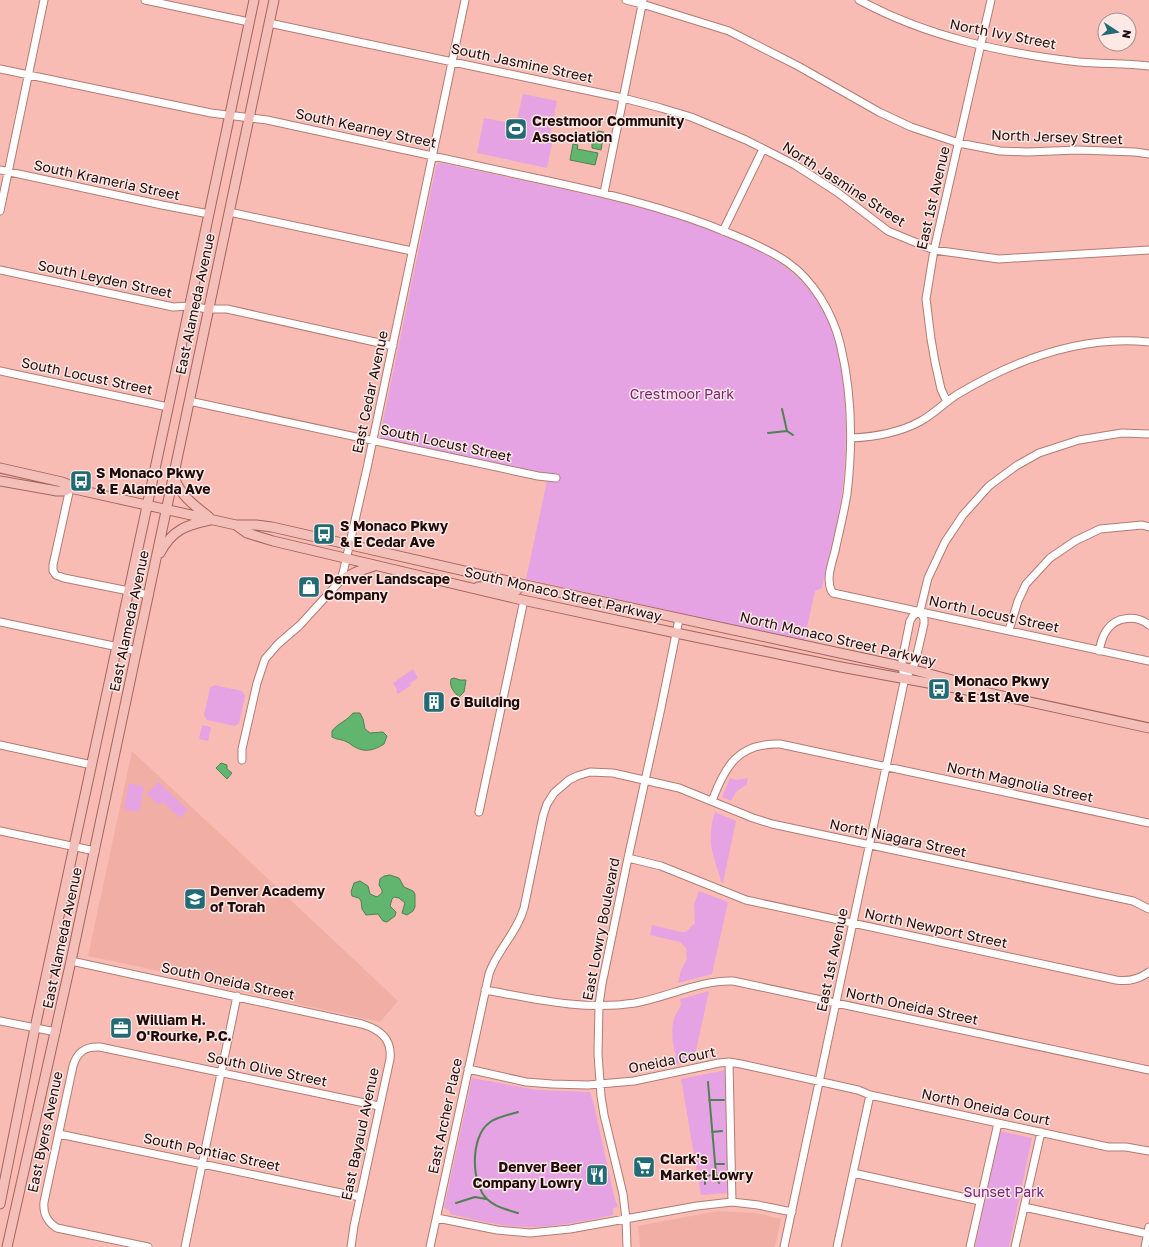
<svg xmlns="http://www.w3.org/2000/svg" width="1149" height="1247" font-family="'Golos Text',sans-serif">
<style>
.built{fill:#f1aea5}
.green{fill:#e5a3e3}
.water{fill:#62b56f;stroke:#4e8250}
.lines{fill:none;stroke-linecap:round;stroke-linejoin:round}
.stream{stroke:#4e8250;stroke-width:2}
.minor-casing{stroke:#b27b73;stroke-width:9}
.major-casing{stroke:#a4655d;stroke-width:11}
.minor{stroke:#fff;stroke-width:7}
.major{stroke:#f4bfb9;stroke-width:9}
.labels{text-anchor:middle;stroke-width:3;stroke-linejoin:round;paint-order:stroke}
.street-label{font-size:14px;fill:#1f0b09;stroke:#fce9e6}
.poi-label{font-size:14px;font-weight:bold;fill:#1f0b09;stroke:#fce9e6;text-anchor:start}
.park-label{font-size:14px;fill:#792179;stroke:#fce9e6}
</style>
<rect width="100%" height="100%" fill="#f8bcb4"/>
<path class="built" d="M132,751L398,1001L380,1022L207,984V981L88,956Z
M718,1211L755,1213L781,1219L775,1247H640L638,1226Z"/>
<path class="green" d="M523,94L557,101L550,133L554,134L547,168L477,153L484,118L516,124Z
M441,163C480,171 519,180 558,188C617,201 675,214 731,238C749,246 768,254 784,266C802,279 819,299 828,320C838,343 841,368 844,392C847,432 846,472 839,512C834,537 827,562 822,588L815,591L804,641L526,579L547,481L378,445L436,166L437,164Z
M413,669L418,678L410,683L411,685L398,694L396,691L397,690L393,683Z
M214,685L242,691L245,696L239,723L235,726L207,720L204,715L210,688Z
M202,725L211,727L208,741L199,739Z
M730,778L736,780L748,778L747,784L736,792L731,801L722,797Z
M158,782L188,810L180,818L163,802L159,805L147,794Z
M129,783L144,787L139,812L124,809Z
M715,812L736,821L723,883L721,882C720,874 716,867 714,858C709,843 710,827 715,812Z
M699,891L728,902L712,974L678,983L681,970L687,959L686,948L680,942L650,935L652,925L681,932H686L695,923L694,904Z
M709,991L694,1060L667,1067L676,1055C672,1045 671,1029 674,1019C676,1011 683,1008 680,999Z
M726,1070L728,1193L701,1195L681,1079Z
M472,1078L537,1090L590,1092L594,1105L614,1196L618,1207L613,1208V1215C585,1221 557,1227 528,1227C502,1227 476,1220 450,1214V1211L444,1208Z
M1000,1131L1032,1138L1009,1247H975Z"/>
<path class="water" d="M598,131L604,132L601,150L592,148V143L595,144Z
M573,144L578,145L577,149L598,153L595,165L570,160Z
M454,678L460,680H466L464,692L459,697C454,692 449,687 451,679Z
M353,713H360L363,719L365,729L370,733L383,732L387,736L384,744C375,750 365,753 355,747C352,746 350,743 347,742C342,739 337,740 332,737V731C338,723 347,721 353,713Z
M221,763L227,765V769L232,773L227,779L216,768Z
M390,875L399,878L404,887L413,891L415,894V907L413,911L407,915L402,913L405,903L399,898L394,897L392,899L390,906L396,912L395,916L387,922L383,921L378,914L366,915L362,909L361,901L359,898L352,896L351,892L354,883L360,881L368,886L370,894L377,897L382,893V890L379,885L380,879L384,876Z"/>
<g class="lines">
<path class="stream" d="M782,409L787,431
M768,433L787,431L793,435
M708,1082L716,1174L719,1183
M709,1100H724
M518,1112C509,1115 496,1117 489,1123C470,1137 471,1184 487,1199C495,1207 508,1210 518,1213
M712,1132L722,1131
M715,1164H724
M705,1184V1178L707,1176L716,1174
M456,1203L475,1197L486,1199"/>
<g class="minor-casing">
<path id="minor" d="M145,0L249,22
M626,0L642,4L729,31L798,66L879,112L911,127L959,143L1000,151L1027,152L1078,150L1135,152L1149,154
M859,0C927,37 1003,53 1079,62C1103,64 1126,63 1149,66
M269,23L623,98L661,108L691,117L746,140L795,165L837,192L888,231L934,250L999,259L1149,250
M0,69L211,113L267,120C353,138 439,157 525,176C595,191 665,206 731,234C750,242 770,250 787,262C813,280 832,312 840,343C852,392 853,444 847,494C844,513 839,532 835,551C832,563 826,578 831,590L833,593L1149,661
M0,170L162,205L209,214
M604,193L643,0
M0,211L44,0
M229,212L412,251
M723,231L763,149
M0,270L173,307L190,306L208,309H227L393,346
M0,371L168,407
M189,401L538,476L556,478
M947,402L941,389L935,362L931,339L926,299L934,250L991,0
M851,438C876,437 899,433 921,421C935,413 945,402 958,394C1015,360 1082,335 1149,342
M70,488L53,565V571L56,575L64,578L149,595
M920,611L928,578L945,542L963,515L989,486L1016,466L1039,453L1079,440L1122,433L1149,434
M0,622L137,651
M1009,630L1018,601L1026,584L1050,558L1075,541L1100,529L1142,525L1149,527
M1099,651C1101,643 1102,636 1107,630C1116,616 1137,615 1149,625
M903,672L902,660L910,621L913,616L920,611
M0,745L92,765
M242,760V749L257,683L265,659L278,644L300,625L341,580L343,573L367,468L465,0
M712,801C725,766 738,743 780,744L1149,823
M479,812L524,600
M0,831L95,851
M628,858L661,866L746,900L1116,980C1128,982 1139,979 1149,972
M71,961L362,1024C381,1030 392,1039 390,1059L354,1226L351,1247
M485,990C535,999 584,1011 635,1003C668,997 700,980 733,981L1149,1070
M0,1021L56,1032
M729,1062L732,1202
M468,1069L526,1082L552,1084L588,1085L634,1081L719,1063L729,1062L741,1064L858,1090L870,1095L1108,1147H1126L1149,1151
M59,1134L360,1197
M853,1173L980,1201
M1024,1207L1148,1234
M437,1218L497,1230L530,1233L570,1229L697,1206L732,1202L758,1205L792,1212
M148,1247L57,1228C46,1221 43,1213 44,1202L73,1066C77,1052 85,1046 100,1047L379,1106
M185,1247L237,996
M430,1247L489,974C497,950 517,933 524,908L543,816L547,804L554,793L569,780L577,776L590,772L613,773L679,788L753,818L772,824L1133,901L1149,909
M627,1247L626,1219L623,1194L604,1115L601,1096L598,1054L599,1005L602,984L628,858L661,708L679,619
M784,1247L903,687L905,679L915,663L924,624V619L920,611
M837,1247L870,1095
M970,1247L998,1123
M1015,1247L1041,1132
M1145,1247L1149,1227"/>
</g>
<g class="major-casing">
<path id="major" d="M0,468L62,482L67,484L70,488
M174,476C179,495 195,506 209,517
M0,481L57,491H65L70,488
M70,488L236,525H256L272,527L521,584L895,665L956,681L989,693
M236,525L247,533L273,541L518,599L676,633L841,667L972,691
M160,553C172,530 186,525 210,520
M341,580L356,572L374,566
M478,587L490,586L511,590H517L521,584
M984,692L1149,728
M0,1204L35,1028L170,399L254,0
M7,1247L71,961L274,0"/>
</g>
<use href="#minor" class="minor"/>
<use href="#major" class="major"/>
</g>
<defs>
<g id="stadium-square" transform="scale(1.15)"><rect x="-9" y="-9" width="18" height="18" rx="4" fill="#216b75" stroke="#fce9e6"/><path d="M0-5a6.5 5 0 1 0 0 10a6.5 5 0 1 0 0-10ZM-3.5-1.8h7v3.6h-7Z" fill="#fff"/></g>
<g id="bus-square" transform="scale(1.15)"><rect x="-9" y="-9" width="18" height="18" rx="4" fill="#216b75" stroke="#fce9e6"/><path d="M-5-6H5V4H4V6H2V4H-2V6H-4V4H-5ZM-3.5-4V0h7V-4ZM-3.5 1.2v1.5H-2V1.2ZM2 1.2v1.5H3.5V1.2Z" fill="#fff"/></g>
<g id="shop-square" transform="scale(1.15)"><rect x="-9" y="-9" width="18" height="18" rx="4" fill="#216b75" stroke="#fce9e6"/><path d="M-5-2.5h2.3a2.7 3.5 0 0 1 5.4 0H5L5.5 6h-11ZM-1.5-2.5h3a1.5 2.3 0 0 0-3 0Z" fill="#fff"/></g>
<g id="building-square" transform="scale(1.15)"><rect x="-9" y="-9" width="18" height="18" rx="4" fill="#216b75" stroke="#fce9e6"/><path d="M-4-6H4V6H1V3H-1V6H-4ZM-2.5-4.3h1.7v1.8h-1.7ZM.8-4.3h1.7v1.8H.8ZM-2.5-1h1.7V.8h-1.7ZM.8-1h1.7V.8H.8Z" fill="#fff"/></g>
<g id="school-square" transform="scale(1.15)"><rect x="-9" y="-9" width="18" height="18" rx="4" fill="#216b75" stroke="#fce9e6"/><path d="M0-5L7-2L0 1L-7-2ZM-4 1L0 2.5L4 1V4Q0 6-4 4Z" fill="#fff"/></g>
<g id="office-square" transform="scale(1.15)"><rect x="-9" y="-9" width="18" height="18" rx="4" fill="#216b75" stroke="#fce9e6"/><path d="M-6-3h4V-5.5h4V-3h4V5H-6ZM-1-4.5V-3h2v-1.5ZM-6 0V1H6V0Z" fill="#fff"/></g>
<g id="supermarket-square" transform="scale(1.15)"><rect x="-9" y="-9" width="18" height="18" rx="4" fill="#216b75" stroke="#fce9e6"/><path d="M-6-5.5h2.5l.6 2H6L4.5 2H-2.5L-4.4-4H-6ZM-1.5 3.2a1.3 1.3 0 1 0 .1 0ZM3 3.2a1.3 1.3 0 1 0 .1 0Z" fill="#fff"/></g>
<g id="restaurant-square" transform="scale(1.15)"><rect x="-9" y="-9" width="18" height="18" rx="4" fill="#216b75" stroke="#fce9e6"/><path d="M-5-6h1v4h1v-4h1v4h1v-4h1v5L-1.5 .5V6h-2V.5L-5-1ZM5-6V6H3V1.5H1.5Q1.5-4 5-6Z" fill="#fff"/></g>
</defs>
<g fill-rule="evenodd">
<use href="#stadium-square" x="516" y="129"/>
<use href="#bus-square" x="81" y="481"/>
<use href="#bus-square" x="324" y="534"/>
<use href="#shop-square" x="309" y="587"/>
<use href="#bus-square" x="939" y="689"/>
<use href="#building-square" x="434" y="702"/>
<use href="#school-square" x="195" y="899"/>
<use href="#office-square" x="121" y="1028"/>
<use href="#supermarket-square" x="644" y="1167"/>
<use href="#restaurant-square" x="597" y="1175"/>
</g>
<g class="labels">
<g class="street-label">
<text transform="translate(1003 34) rotate(11)" y="5">North Ivy Street</text>
<text transform="translate(522 63) rotate(12)" y="5">South Jasmine Street</text>
<text transform="translate(366 128) rotate(12)" y="5">South Kearney Street</text>
<text transform="translate(1057 137) rotate(2)" y="5">North Jersey Street</text>
<text transform="translate(107 180) rotate(12)" y="5">South Krameria Street</text>
<text transform="translate(844 184) rotate(33)" y="5">North Jasmine Street</text>
<text transform="translate(933 198) rotate(-77)" y="5">East 1st Avenue</text>
<text transform="translate(105 279) rotate(12)" y="5">South Leyden Street</text>
<text transform="translate(195 304) rotate(-78)" y="5">East Alameda Avenue</text>
<text transform="translate(87 376) rotate(12)" y="5">South Locust Street</text>
<text transform="translate(370 392) rotate(-78)" y="5">East Cedar Avenue</text>
<text transform="translate(446 443) rotate(12)" y="5">South Locust Street</text>
<text transform="translate(563 594) rotate(13)" y="5">South Monaco Street Parkway</text>
<text transform="translate(994 614) rotate(12)" y="5">North Locust Street</text>
<text transform="translate(129 621) rotate(-78)" y="5">East Alameda Avenue</text>
<text transform="translate(838 639) rotate(13)" y="5">North Monaco Street Parkway</text>
<text transform="translate(1020 782) rotate(12)" y="5">North Magnolia Street</text>
<text transform="translate(898 838) rotate(12)" y="5">North Niagara Street</text>
<text transform="translate(936 928) rotate(12)" y="5">North Newport Street</text>
<text transform="translate(601 929) rotate(-79)" y="5">East Lowry Boulevard</text>
<text transform="translate(62 938) rotate(-78)" y="5">East Alameda Avenue</text>
<text transform="translate(832 960) rotate(-78)" y="5">East 1st Avenue</text>
<text transform="translate(228 981) rotate(12)" y="5">South Oneida Street</text>
<text transform="translate(912 1006) rotate(12)" y="5">North Oneida Street</text>
<text transform="translate(672 1060) rotate(-11)" y="5">Oneida Court</text>
<text transform="translate(267 1069) rotate(12)" y="5">South Olive Street</text>
<text transform="translate(986 1107) rotate(12)" y="5">North Oneida Court</text>
<text transform="translate(445 1116) rotate(-78)" y="5">East Archer Place</text>
<text transform="translate(45 1132) rotate(-78)" y="5">East Byers Avenue</text>
<text transform="translate(360 1134) rotate(-78)" y="5">East Bayaud Avenue</text>
<text transform="translate(212 1152) rotate(12)" y="5">South Pontiac Street</text>
</g>
<g class="poi-label">
<text x="532" y="126">Crestmoor Community<tspan x="532" dy="16">Association</tspan></text>
<text x="96" y="478">S Monaco Pkwy<tspan x="96" dy="16">&amp; E Alameda Ave</tspan></text>
<text x="340" y="531">S Monaco Pkwy<tspan x="340" dy="16">&amp; E Cedar Ave</tspan></text>
<text x="324" y="584">Denver Landscape<tspan x="324" dy="16">Company</tspan></text>
<text x="954" y="686">Monaco Pkwy<tspan x="954" dy="16">&amp; E 1st Ave</tspan></text>
<text x="450" y="707">G Building</text>
<text x="210" y="896">Denver Academy<tspan x="210" dy="16">of Torah</tspan></text>
<text x="136" y="1025">William H.<tspan x="136" dy="16">O'Rourke, P.C.</tspan></text>
<text x="660" y="1164">Clark's<tspan x="660" dy="16">Market Lowry</tspan></text>
<text x="582" y="1172" text-anchor="end">Denver Beer<tspan x="582" dy="16">Company Lowry</tspan></text>
</g>
<g class="park-label">
<text x="682" y="399">Crestmoor Park</text>
<text x="1004" y="1197">Sunset Park</text>
</g>
</g>
<g transform="translate(1117 32) rotate(102)"><circle r="19" fill="#fce9e6" stroke="#a4908e"/>
<path d="M0-3L7 15L0 10L-7 15Z" fill="#216b75"/>
<text y="-6" font-size="11" font-weight="bold" text-anchor="middle" fill="#1f0b09">N</text>
</g>
</svg>
